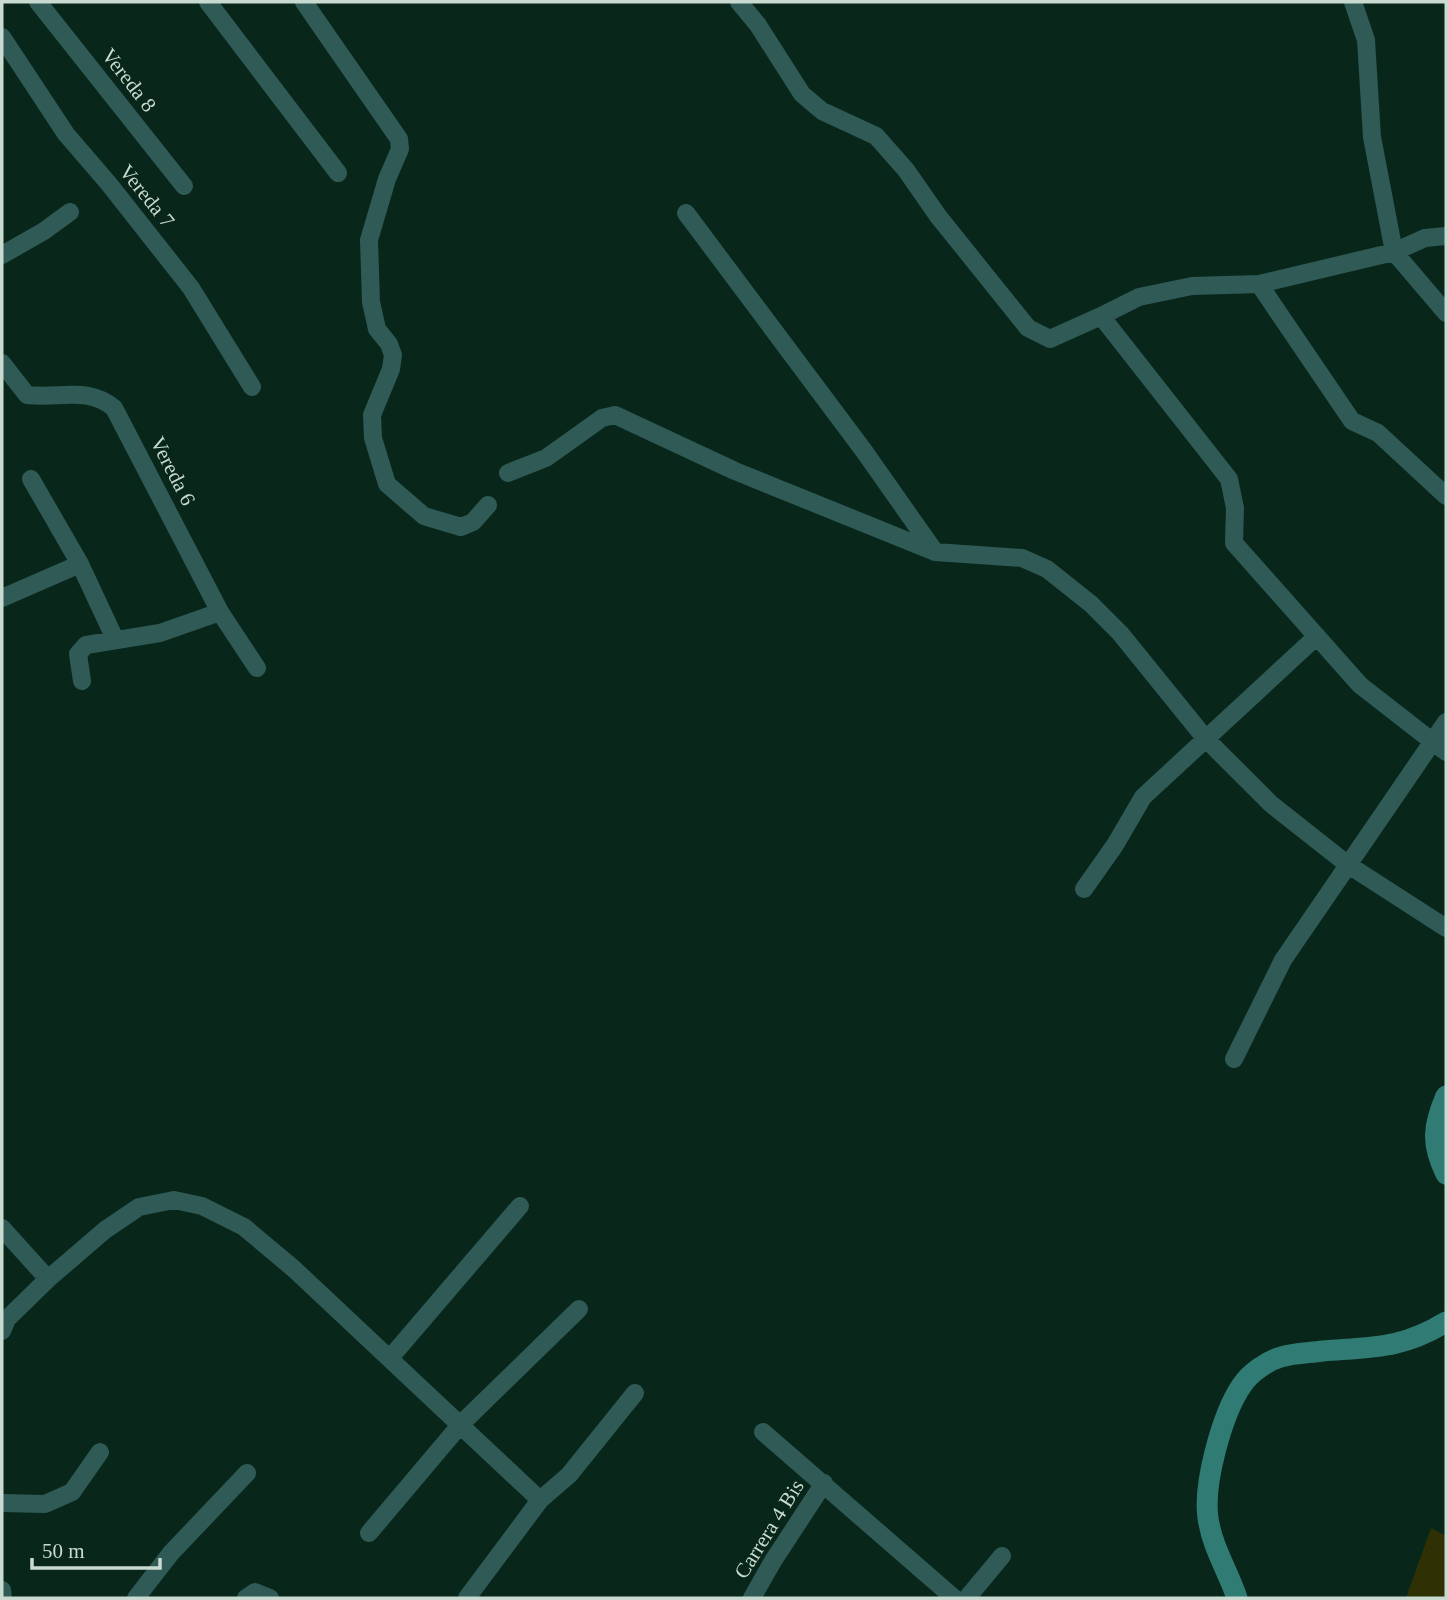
<svg xmlns="http://www.w3.org/2000/svg" width="1448" height="1600" font-family="'Times New Roman',serif">
<style>
.green{fill:#2f3105}
.lines{fill:none;stroke-linecap:round;stroke-linejoin:round}
.street{stroke:#2f5a56;stroke-width:18}
.secondary{stroke:#307b74;stroke-width:21}
.labels{text-anchor:middle;stroke-width:5;stroke-linejoin:round;paint-order:stroke}
.street-label{font-size:21px;fill:#c9dad0;stroke:#08271a}
</style>
<rect width="100%" height="100%" fill="#08271a"/>
<path class="green" d="M1431,1528L1446,1536V1598H1406Z"/>
<g class="lines">
<path class="street" d="M38,2L184,186
M208,2L338,173
M304,2L399,139L400,149L387,179L369,240L371,302L377,329L389,344L393,355L391,369L372,415L373,438L387,484L424,516L461,527L473,522L488,505
M739,2L758,25L802,94L822,111L876,136L906,170L938,216L1028,328L1050,339L1101,316
M1353,2L1366,40L1372,137L1394,252L1446,313
M2,37L66,134L109,184L191,288L252,387
M686,213L864,451L935,552
M1446,236L1425,238L1394,252L1259,284L1192,286L1139,297L1101,316L1229,479L1235,508L1234,543L1360,685L1446,752
M2,255L44,231L70,212
M1259,284L1352,421L1378,433L1446,496
M2,363L27,395C60,399 87,386 114,408L220,612L257,668
M508,473L546,458L602,418L615,415L735,471L935,552L1022,558L1047,569L1091,604L1120,633L1205,738L1271,804L1347,864L1446,928
M31,479L80,564L115,639
M2,598L80,564
M82,681L78,654L86,645L160,633L220,612
M1084,889L1115,845L1143,797L1317,636
M1234,1059L1283,960L1446,722
M2,1228L48,1279
M2,1331L7,1319L48,1279L105,1230L139,1207L174,1200L202,1206L244,1227L294,1269L540,1500
M390,1358L520,1206
M763,1432L954,1598
M2,1503L45,1504L72,1492L100,1452
M369,1533L461,1424L579,1309
M2,1590L3,1598
M136,1598L171,1553L247,1473
M246,1598L255,1592L270,1598
M467,1598L540,1500L569,1475L635,1393
M752,1598L773,1561L824,1483
M967,1598L1002,1556"/>
<path class="secondary" d="M1446,1096C1433,1126 1431,1144 1446,1174
M1237,1598C1228,1571 1212,1547 1208,1518C1203,1484 1222,1414 1242,1385C1250,1373 1267,1361 1281,1357C1294,1353 1309,1353 1323,1351C1373,1347 1402,1349 1446,1322"/>
</g>
<g class="labels">
<g class="street-label">
<text transform="translate(129 80) rotate(52)" y="7">Vereda 8</text>
<text transform="translate(147 196) rotate(51)" y="7">Vereda 7</text>
<text transform="translate(173 471) rotate(63)" y="7">Vereda 6</text>
<text transform="translate(769 1529) rotate(-58)" y="7">Carrera 4 Bis</text>
</g>
</g>
<rect width="1448" height="1600" fill="none" stroke="#c9dad0" stroke-width="7"/>
<path d="M32 1558v10h128v-10" fill="none" stroke="#c9dad0" stroke-width="3.5"/>
<text x="42" y="1558" font-size="21" fill="#c9dad0" stroke="#08271a" stroke-width="5" paint-order="stroke">50 m</text>
</svg>
